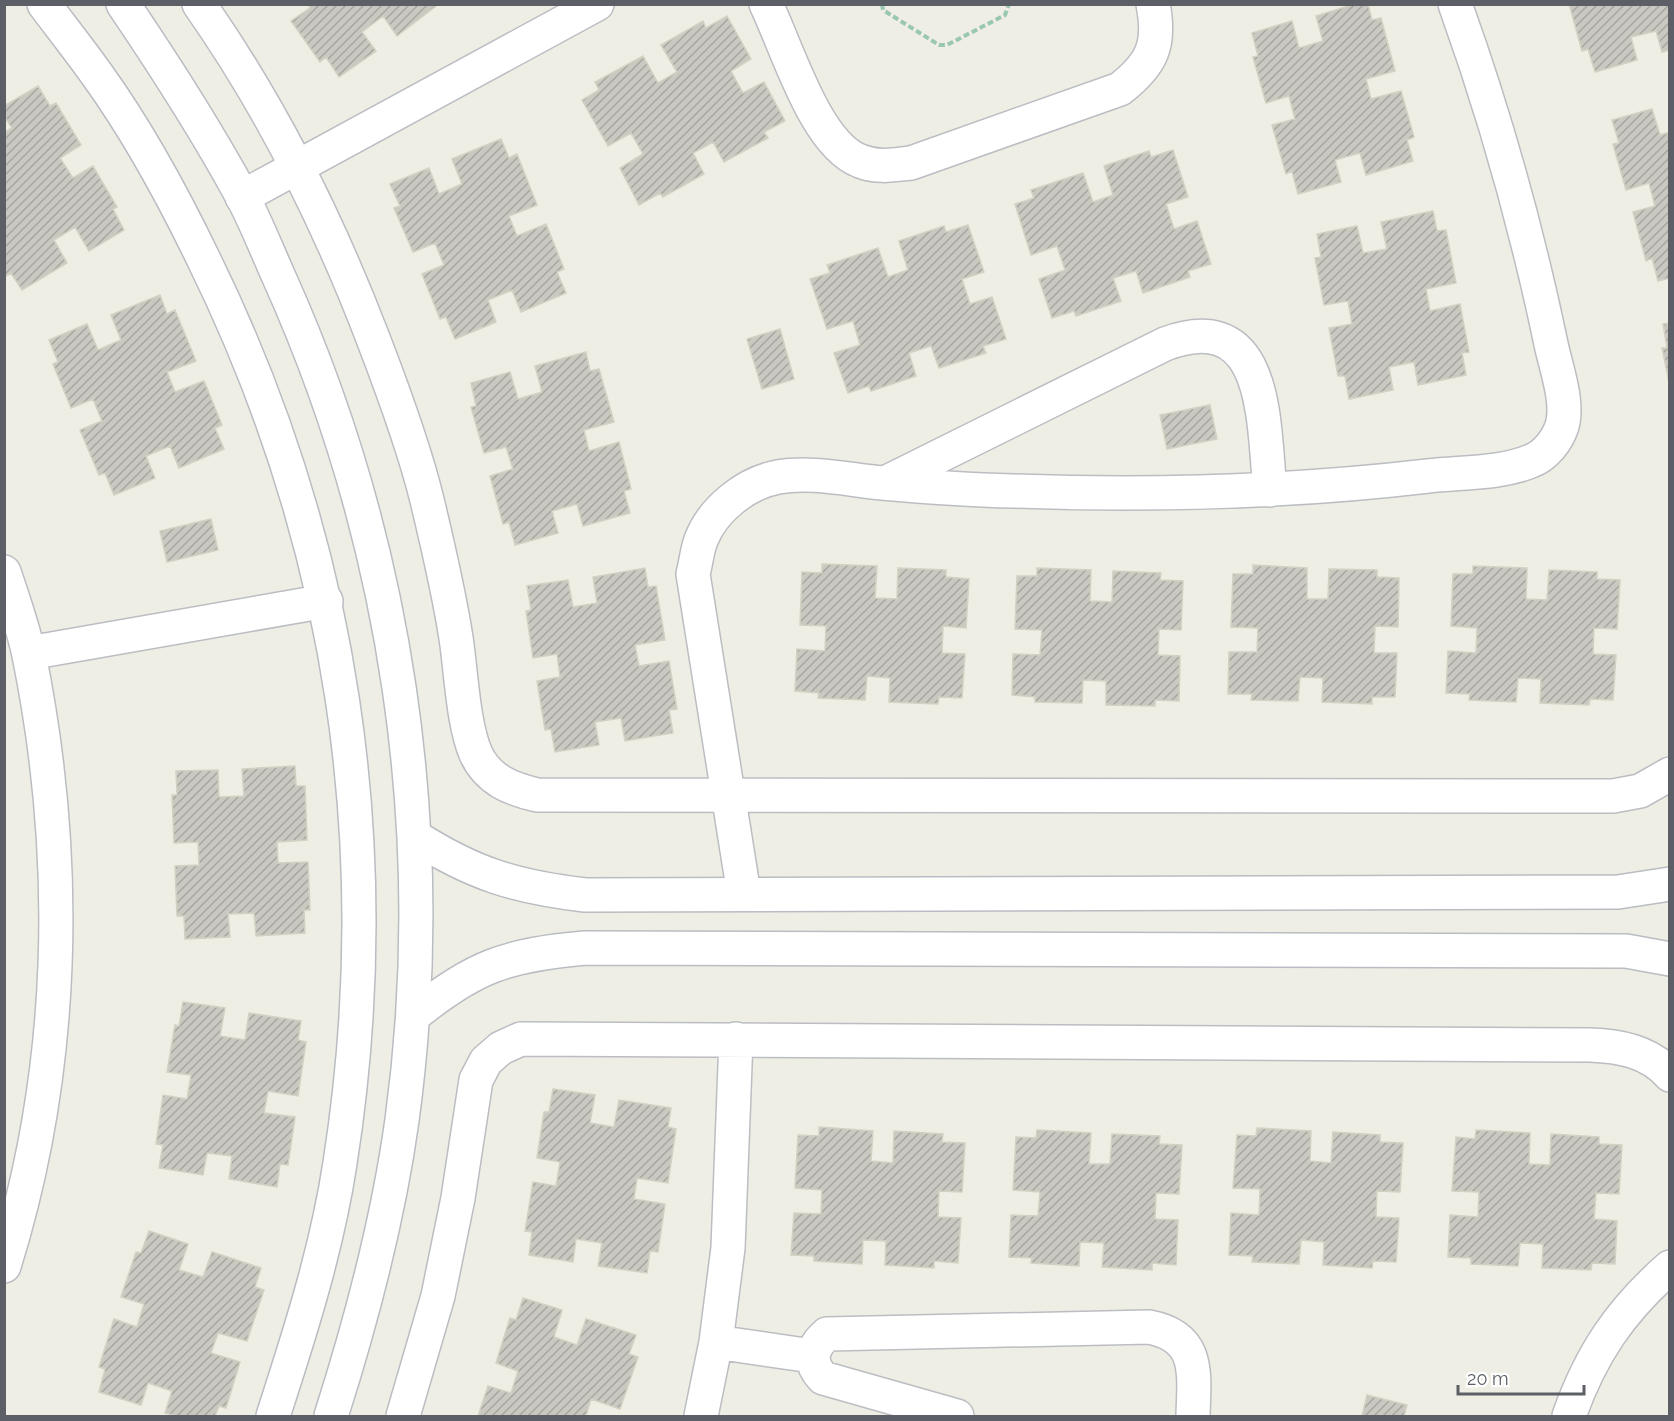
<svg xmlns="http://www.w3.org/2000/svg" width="1674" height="1421" font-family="Raleway,sans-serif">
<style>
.building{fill:url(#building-hatch);stroke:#d4d1c3;stroke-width:1.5}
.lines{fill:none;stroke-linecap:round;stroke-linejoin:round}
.street-casing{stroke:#bcbdc3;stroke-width:36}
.secondary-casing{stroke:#babcc3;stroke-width:36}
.path{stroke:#9ac7af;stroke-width:4;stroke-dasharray:6 3;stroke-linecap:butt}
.street{stroke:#fff;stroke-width:33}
.secondary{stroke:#fff;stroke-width:33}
</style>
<defs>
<pattern id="building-hatch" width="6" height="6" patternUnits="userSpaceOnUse" patternTransform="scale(1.5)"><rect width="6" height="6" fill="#cac9c1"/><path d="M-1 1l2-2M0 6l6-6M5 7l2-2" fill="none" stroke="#a7a6a0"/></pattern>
</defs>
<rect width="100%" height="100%" fill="#efeee5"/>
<path class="building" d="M308,4H435L436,6L397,36L383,16L362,32L376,51L339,77L326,57L320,62L291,21L310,8Z
M1355,4H1368L1372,20L1381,18L1395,71L1366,79L1371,99L1401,91L1414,137L1407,140L1413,161L1366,175L1360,153L1335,160L1341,182L1298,194L1292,171L1286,174L1272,125L1295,119L1289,96L1266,103L1253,57L1258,56L1252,33L1292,21L1299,48L1323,41L1316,16Z
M1569,4H1670V50L1662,52L1656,31L1631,37L1637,60L1595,72L1588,49L1582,51Z
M727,16L751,59L731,71L743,93L764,82L785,121L764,132L768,138L724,162L713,142L693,153L704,174L663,197L660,193L639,205L620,168L643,154L631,133L608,146L582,100L599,90L595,82L643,56L658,83L677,72L661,45L703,21L706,28Z
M38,86L50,106L56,103L81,145L60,158L73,178L93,166L117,207L113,209L124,230L89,251L75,227L54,240L67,263L22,290L11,273L4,277V133L12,128L4,116V106Z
M1652,109L1660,135L1670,132V278L1658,281L1652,258L1646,261L1633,212L1655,206L1649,183L1626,190L1613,144L1619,143L1612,120Z
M501,139L509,158L517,154L537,205L509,216L517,236L546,224L564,269L557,272L566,293L521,312L512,290L488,300L496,322L455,339L446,317L440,319L422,274L444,265L435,243L413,252L394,208L400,206L390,184L429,168L439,194L462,184L452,159Z
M1173,150L1188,197L1166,204L1174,229L1197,221L1211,264L1188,271L1190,277L1143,293L1136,271L1113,278L1121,301L1076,316L1074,311L1052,318L1039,279L1065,270L1057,246L1031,255L1015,204L1034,198L1031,190L1083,173L1093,202L1113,195L1104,166L1149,151L1151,157Z
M1433,211L1437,231L1446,230L1456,283L1426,289L1430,311L1460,304L1469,352L1462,353L1466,375L1418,385L1414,362L1389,367L1393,390L1349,399L1345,376H1338L1329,328L1352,324L1348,301L1324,305L1315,258L1321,257L1317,234L1357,226L1363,253L1387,249L1381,222Z
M968,225L984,272L962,279L970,304L992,297L1006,339L983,346L986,353L939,368L931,346L909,353L916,376L871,391L869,386L848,393L834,353L860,345L853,321L827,329L810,279L830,273L827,265L878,248L888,277L908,270L899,241L944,226L946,232Z
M160,295L167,314L175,310L196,361L167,372L175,392L204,381L222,425L215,428L224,449L179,468L170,446L146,456L155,478L114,495L105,473L99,475L80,430L102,421L93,399L71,408L53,364L58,362L49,340L87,324L98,350L121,340L111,315Z
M1670,323V387L1662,348H1667L1663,324Z
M780,329L794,379L762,389L747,339Z
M586,352L590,371L599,369L614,422L584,430L589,451L619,442L631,489L624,491L630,513L583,526L577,504L552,511L558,533L515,545L509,522L503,524L490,476L513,469L506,447L484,453L471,407L476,406L471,383L510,372L518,399L542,392L535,366Z
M1210,405L1217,439L1167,449L1160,415Z
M211,519L218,550L167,562L160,531Z
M822,564L877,566L875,598L897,599L898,568L946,570V577L969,579L966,628L943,626L942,653L965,654L962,698L939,697L938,704L889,702L890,678L867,676L865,700L818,698L819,693L795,691L797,649L825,651L826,626L800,625L802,572L822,573Z
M1253,565L1307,568V599H1328L1329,569L1377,570V577L1399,578L1398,627L1375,626L1374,653H1397L1395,697H1372V704L1322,702L1323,678L1300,677L1298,701L1251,700L1252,694H1228L1229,652H1257L1258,628L1231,627L1233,574H1253Z
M1473,566L1527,568L1526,599L1547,600L1549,570L1597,572V579L1620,580L1617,629L1594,628L1593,654L1616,655L1613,700L1590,699L1589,705L1540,703L1541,679L1518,678L1516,702L1469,700L1470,694L1446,693L1448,651L1476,653L1477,628L1451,626L1453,574H1473Z
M645,568L648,587L656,586L665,640L635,645L639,666L669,661L677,709L669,710L673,733L625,741L621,718L595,722L599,745L555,752L551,729L545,730L537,681L560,677L557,654L533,658L526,611L531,610L527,586L568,580L573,607L597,603L593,577Z
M1037,568L1091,570L1090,601L1112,602L1113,571L1161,573L1160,580L1183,581L1181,630L1159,629L1158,655L1180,656L1179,701L1155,700V706L1106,705V681L1083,680L1082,703L1035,702V697L1012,695L1013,654L1040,655L1042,630L1015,629L1017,576H1037Z
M295,766L296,786H305L307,840L277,842L278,863L308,862L310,910H304L305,933L256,936L254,913L228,914L230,937L185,939L184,916H177L175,866L199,865L198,842L174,843L172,795H177L176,771L218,770L219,797L244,796L242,769Z
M183,1002L225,1008L220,1036L245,1040L249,1013L301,1021L298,1040L306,1042L298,1096L268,1091L264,1113L295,1117L288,1165L280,1164L277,1187L229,1179L232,1156L207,1153L203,1175L159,1168L163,1145L156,1144L163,1095L187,1099L191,1075L167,1072L175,1025L179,1026Z
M553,1089L595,1095L590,1123L614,1127L619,1100L671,1108L668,1127L676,1129L668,1183L637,1178L634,1199L665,1204L658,1252L650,1251L647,1273L598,1266L602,1243L576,1239L573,1262L529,1255L532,1232L525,1231L533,1182L556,1186L560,1162L537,1158L544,1112H549Z
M819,1127L873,1131L871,1161L893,1163L894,1131L943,1134L942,1142L965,1143L962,1192L939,1191L938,1217L961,1218L958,1263L934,1261V1268L885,1265L886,1241L863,1240L862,1264L814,1261V1256L791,1255L794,1213L821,1214L822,1190L795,1188L798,1135L819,1136Z
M1257,1128L1311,1131L1310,1161L1331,1163L1333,1132L1380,1135V1142L1403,1143L1400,1192L1377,1191L1376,1217L1399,1218L1396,1262L1373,1261L1372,1268L1323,1265L1324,1242L1301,1240L1299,1264L1252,1262L1253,1256L1229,1255L1231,1213L1259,1215L1260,1189L1233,1188L1237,1135L1256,1136Z
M1037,1130L1091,1133L1089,1164H1110L1112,1134L1160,1136L1159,1144L1182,1145L1179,1194L1156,1193L1155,1219L1178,1220L1176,1265L1152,1263V1270L1102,1267L1104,1243L1080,1242L1079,1266L1031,1263L1032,1258L1009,1257L1011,1215L1038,1216L1040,1192L1013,1190L1016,1137L1036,1138Z
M1476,1130L1530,1133L1529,1164L1550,1165L1551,1134L1599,1137V1144L1622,1145L1619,1194L1596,1193L1594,1219L1617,1221L1615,1264L1592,1263L1591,1270L1542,1268L1543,1244L1520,1243L1518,1266L1471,1264V1258L1448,1257L1450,1215L1478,1217L1479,1192L1452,1191L1456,1137L1475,1139Z
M149,1231L188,1244L179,1270L203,1277L212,1252L261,1268L255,1287L264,1290L247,1341L218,1333L211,1353L240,1362L226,1408L219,1406L215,1416H176L165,1413L172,1391L148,1383L141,1405L99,1392L105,1369L99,1367L114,1319L137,1327L144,1304L121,1297L136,1252L141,1253Z
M523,1298L562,1310L554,1337L577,1345L586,1319L636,1335L629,1354L638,1357L620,1409L591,1399L586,1416H478L488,1386L511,1393L518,1371L496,1363L510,1318L516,1320Z
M1367,1395L1407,1405L1404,1416H1362Z"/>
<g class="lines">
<g class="street-casing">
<path id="street" d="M199,4C272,108 329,223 374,341C394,393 414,447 427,500C438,546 449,592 456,638C461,670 463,725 476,754C488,780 511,789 537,795L1613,796L1640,791L1670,774
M766,4C787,47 815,144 860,161C877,168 893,165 911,163L1120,89C1152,64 1161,45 1153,4
M242,197L597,4
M887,482L1165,344C1269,305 1263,423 1270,490
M4,572C13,599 23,627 29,655C70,858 66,1068 4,1266
M29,653L326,601
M744,894L693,574C696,563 697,550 701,540C713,509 746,483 778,477C811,471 849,480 882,483C926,487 970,490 1013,491C1152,496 1291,492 1428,476C1461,472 1500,474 1531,461C1545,456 1557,441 1562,426C1569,402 1556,368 1551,344C1527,229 1495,115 1455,4
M716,1342L812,1356
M403,1416L438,1296L458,1198L476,1080L486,1061L501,1048L521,1039L1590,1045C1619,1046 1649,1051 1670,1075
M701,1416L716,1342L728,1248L736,1039
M957,1416L823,1378C808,1362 811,1348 827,1334L1149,1327C1201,1337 1194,1374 1193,1416
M1569,1416C1591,1354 1620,1311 1670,1267"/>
</g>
<g class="secondary-casing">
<path id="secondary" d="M44,4C62,28 81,52 98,76C139,133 173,196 203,258C343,542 389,850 340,1163C327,1249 300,1333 273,1416
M123,4C165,66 205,128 241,194C255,220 266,248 278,275C397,538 441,834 402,1120C388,1221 362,1319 331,1416
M414,836C473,874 516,887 585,895L1618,892L1670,884
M413,1016C474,966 507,955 585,948L1626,951L1670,959"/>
</g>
<path class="path" d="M882,4L883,10L939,45H947L1005,15L1009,4"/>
<use href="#street" class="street"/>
<use href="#secondary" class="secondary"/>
</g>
<rect width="1674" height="1421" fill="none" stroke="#5c5f65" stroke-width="12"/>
<path d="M1458 1385v9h126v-9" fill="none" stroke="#5c5f65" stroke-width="3"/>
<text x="1467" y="1385" font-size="18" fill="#5c5f65" stroke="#ffffff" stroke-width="4.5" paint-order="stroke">20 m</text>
</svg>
